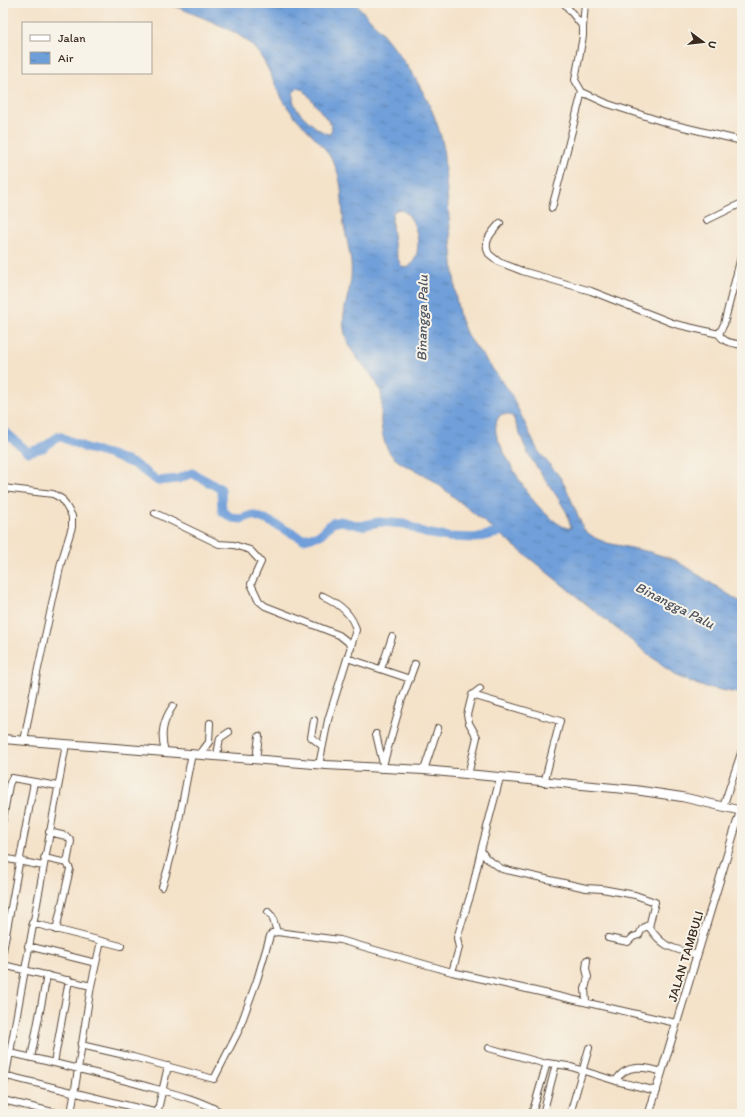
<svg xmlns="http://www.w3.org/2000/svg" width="745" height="1117" font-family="Itim,sans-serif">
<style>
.water{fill:url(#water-ripples);stroke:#55647c;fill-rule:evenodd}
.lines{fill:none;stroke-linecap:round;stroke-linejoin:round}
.river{stroke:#6f9fd9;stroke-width:9}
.minor-casing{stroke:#574638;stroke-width:8}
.tertiary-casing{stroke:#574638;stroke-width:9}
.secondary-casing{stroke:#574638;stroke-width:10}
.minor{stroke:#fff;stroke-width:6}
.tertiary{stroke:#fff;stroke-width:7}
.secondary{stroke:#fff;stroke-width:8}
.labels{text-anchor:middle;stroke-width:4;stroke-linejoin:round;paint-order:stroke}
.street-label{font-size:13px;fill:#3b2a1e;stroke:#f7f3e8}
.water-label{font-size:14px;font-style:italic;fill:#4d535f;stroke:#f7f3e8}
</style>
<defs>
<pattern id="water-ripples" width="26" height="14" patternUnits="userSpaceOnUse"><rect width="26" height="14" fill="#6f9fd9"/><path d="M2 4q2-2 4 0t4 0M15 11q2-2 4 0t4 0" fill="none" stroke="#5c82af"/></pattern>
</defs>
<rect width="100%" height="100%" fill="#f7f3e8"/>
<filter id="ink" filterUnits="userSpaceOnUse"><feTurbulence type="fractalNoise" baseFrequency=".025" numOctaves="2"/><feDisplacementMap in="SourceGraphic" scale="8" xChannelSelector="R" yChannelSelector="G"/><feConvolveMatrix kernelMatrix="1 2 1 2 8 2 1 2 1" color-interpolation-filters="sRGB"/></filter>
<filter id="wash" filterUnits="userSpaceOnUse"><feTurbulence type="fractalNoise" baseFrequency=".012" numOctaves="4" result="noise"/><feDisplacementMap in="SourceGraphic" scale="16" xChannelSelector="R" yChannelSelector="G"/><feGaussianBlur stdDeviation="0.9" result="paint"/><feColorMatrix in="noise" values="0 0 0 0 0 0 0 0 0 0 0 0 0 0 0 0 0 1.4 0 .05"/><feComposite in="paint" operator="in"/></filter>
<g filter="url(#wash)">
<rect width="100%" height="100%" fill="#f4e2c9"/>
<path class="water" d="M168,3H355C393,43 431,90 443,145L456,298L460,318L467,335L510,392L538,451L560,477L567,490L584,530L595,538L607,543L650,552L675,560L742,603V694L701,686L674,675L434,481C405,461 385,467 381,423C380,413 384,400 380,390C372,370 350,357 345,334C339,309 354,290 351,263C350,250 346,238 344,225C341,201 344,179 331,158C319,137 296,123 283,100C272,80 265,55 247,41C230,27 190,13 168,3ZM298,88L304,90L329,122L332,128L330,134C322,135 299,114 295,106C293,102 293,97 293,93ZM399,209C418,214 426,257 407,268L403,267C395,262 390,222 393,212ZM502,414H508L513,417L528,454L558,498L567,513L571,528C561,530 539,508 533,500C525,492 498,444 496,433C495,426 496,418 502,414Z"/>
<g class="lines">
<path class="river" d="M3,430L28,452L43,448L59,436L86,448L111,455L134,464L158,481L178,479L192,473L221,489L222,511L232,518L241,519L252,515L267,520L303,539L320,535L332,523L341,521L361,526L379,522L405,524L425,533L448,537L475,538L497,533L507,528"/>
</g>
</g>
<g filter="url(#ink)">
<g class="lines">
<g class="minor-casing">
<path id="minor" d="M564,3L583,27V36L575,80L582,92L608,104L667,123L742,141
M583,27L585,3
M552,208L582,92
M707,220L742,203
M500,223C492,232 482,242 489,254L499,262L522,271L591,291L675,324L719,334C723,343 734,343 742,345
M719,334L724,324L742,253
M3,488L53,494L62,499L72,516V527L61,563L37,673L24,741
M155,513L219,544L234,545L250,550L261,562L251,584L259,601L265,606L339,635L348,642L351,648
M347,658L410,679
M381,669L392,637
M472,695L560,721L544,783
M314,720L311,737L322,746
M376,734L383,764
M165,752C160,734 163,721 173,706
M200,754L209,742L210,723
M217,755L220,738L229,732
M256,759L259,736
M319,765L328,720L356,630C352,613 338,603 323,596
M382,769L402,699L415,664
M424,770L438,728
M468,775L477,737L469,723L467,715L472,695L480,689
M500,778L481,850L486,858L502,869L586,888L602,889L635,895L655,902L649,927C664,949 673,948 697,955
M723,807L742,750
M3,819L9,785L12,778L58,786
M49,832L66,836L71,841L67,863
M3,858L43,866
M44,858L67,863L70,869L56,930
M162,887C177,843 182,799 192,754
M268,912L272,916L277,932
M32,923L121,946
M608,938L628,942L633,937L639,935L642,929L649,924
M28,946L96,963
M3,951L34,782
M3,965L91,986
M452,972L459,948L457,938L472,890L481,850
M586,1001L585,989L588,977L586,969L587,960
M81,1045L133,1057L214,1079L238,1032L257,980L270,936L272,933L277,932L340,940L452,972L676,1023
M489,1048L546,1064
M10,1053C53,1062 95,1073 138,1084C167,1092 198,1098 224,1114
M31,1058L47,975
M54,1063L69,980
M3,1075L162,1114
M616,1081L657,1091
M3,1091L66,744
M3,1099L7,1101L61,1114
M71,1114L91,986L101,941
M157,1114L168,1066
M532,1114L547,1063L568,1066L616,1081C625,1063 646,1067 662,1072
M543,1114L556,1064
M570,1114L589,1048"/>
</g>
<g class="tertiary-casing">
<path id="tertiary" d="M649,1114L742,806"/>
</g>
<g class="secondary-casing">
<path id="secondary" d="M3,739L326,765L424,770L635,790L682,797L742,811"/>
</g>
<use href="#minor" class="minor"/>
<use href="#tertiary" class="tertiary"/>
<use href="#secondary" class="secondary"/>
</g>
</g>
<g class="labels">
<g class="street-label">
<text transform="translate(685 956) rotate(-73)" y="5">JALAN TAMBULI</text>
</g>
<g class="water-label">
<text transform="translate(422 318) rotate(-89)" y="5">Binangga Palu</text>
<text transform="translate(675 605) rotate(27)" y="5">Binangga Palu</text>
</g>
</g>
<rect width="745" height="1117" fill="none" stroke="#f7f3e8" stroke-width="16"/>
<rect x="22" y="22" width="130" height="52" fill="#f7f3e8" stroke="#aca397"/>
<rect x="30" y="35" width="20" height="6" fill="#ffffff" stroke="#aca397"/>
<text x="58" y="42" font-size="12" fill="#3b2a1e">Jalan</text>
<rect x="30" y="52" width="20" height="12" fill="url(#water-ripples)" stroke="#aca397"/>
<text x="58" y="62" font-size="12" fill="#3b2a1e">Air</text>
<g transform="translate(703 42) rotate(105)" stroke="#f7f3e8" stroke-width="3" paint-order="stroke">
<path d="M0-3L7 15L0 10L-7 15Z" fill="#3b2a1e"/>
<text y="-6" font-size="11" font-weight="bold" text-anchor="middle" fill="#3b2a1e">U</text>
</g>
</svg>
